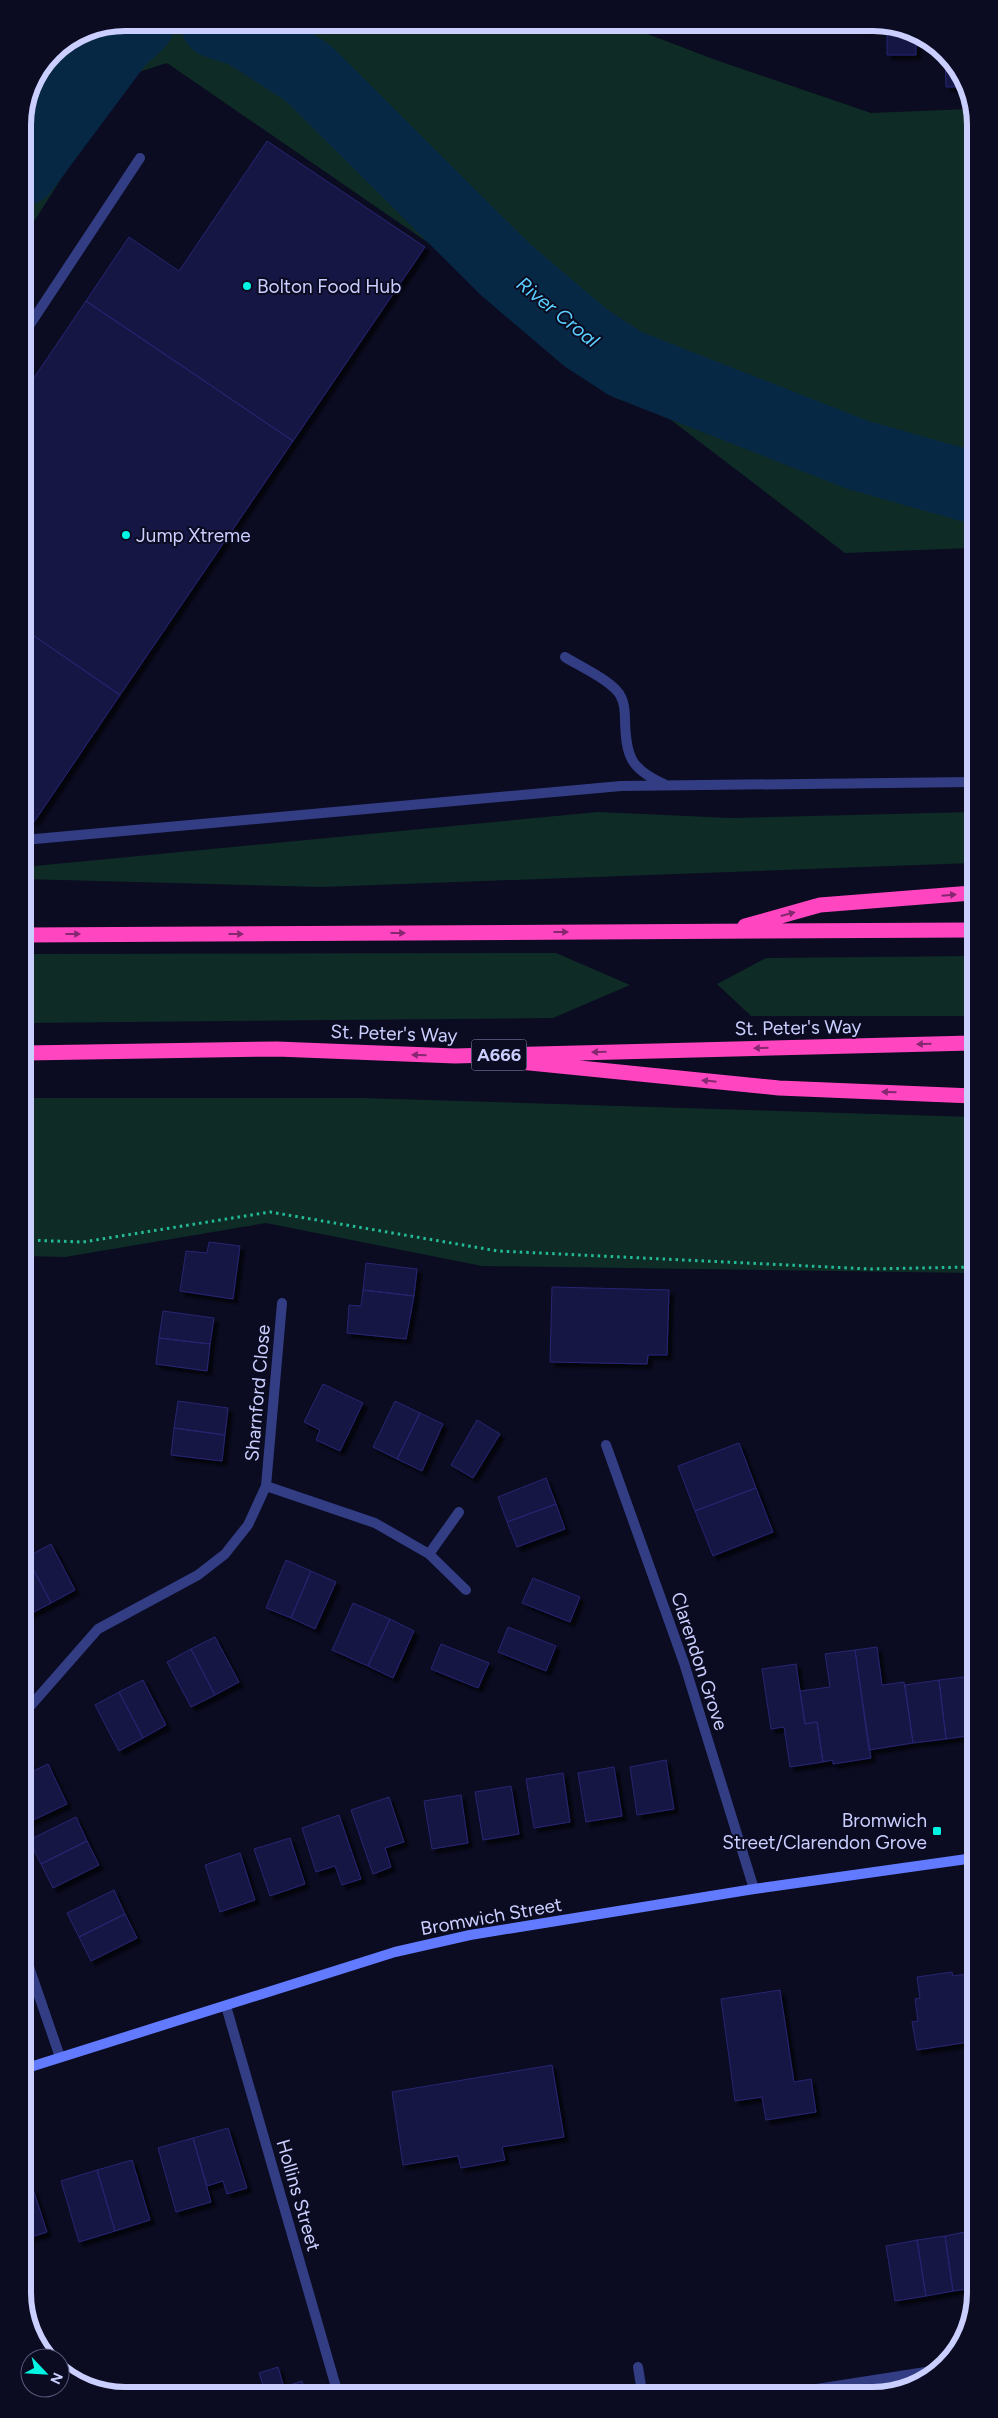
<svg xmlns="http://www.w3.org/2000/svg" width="998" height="2418" font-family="Figtree,sans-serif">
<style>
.green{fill:#0e2c25}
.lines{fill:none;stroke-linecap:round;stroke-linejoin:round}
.river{stroke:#072844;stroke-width:71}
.building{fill:#171644;stroke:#272572;filter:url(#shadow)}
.path{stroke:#23bb97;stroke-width:3;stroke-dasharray:2.5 4;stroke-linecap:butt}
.lane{stroke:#323d84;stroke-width:10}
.street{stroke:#323d84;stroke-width:10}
.secondary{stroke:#627aff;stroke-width:10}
.highway{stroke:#ff46c0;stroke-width:15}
.oneway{fill:#852870}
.poi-dot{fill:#00f6e3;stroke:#0b0b21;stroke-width:2}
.labels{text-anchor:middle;stroke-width:4;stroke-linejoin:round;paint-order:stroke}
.shield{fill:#0b0b21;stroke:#9194bc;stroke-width:1}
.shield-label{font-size:18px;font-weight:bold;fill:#cbcfff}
.poi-label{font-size:19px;fill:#cbcfff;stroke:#0b0b21;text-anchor:start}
.street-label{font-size:19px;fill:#cbcfff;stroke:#0b0b21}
.water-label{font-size:20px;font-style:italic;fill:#59d0ff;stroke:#0b0b21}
.rim{fill:none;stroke:#cbcfff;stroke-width:6}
</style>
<defs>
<filter id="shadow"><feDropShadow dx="4.5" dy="4.5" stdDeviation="1" flood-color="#0009"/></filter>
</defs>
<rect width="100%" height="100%" fill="#0b0b21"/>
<path class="green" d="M125,23H619L713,59L871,113L970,109L971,548L845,553L539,319L167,63L126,76L23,239V118L30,85L53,52L86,30Z
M598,812L730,818L972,812V863L322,887L24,879V867Z
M556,953L630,985L553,1018L25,1023V954Z
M972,956V1016H751L717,984L766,958Z
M25,1098H362L973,1117V1273L482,1266L266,1223L65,1257L25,1256Z"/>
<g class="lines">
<path class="river" d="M216,23L244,32L308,73L506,270L586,338L626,364L858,455L971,487
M23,170L119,41L139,23"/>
</g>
<path class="building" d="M857,23H880L887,25V29H857Z
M887,25L916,36V55H887Z
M945,57L967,87H946Z
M267,141L425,247L293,441L86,301L129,237L179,271Z
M86,301L293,441L120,695L24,629L23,394Z
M24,629L120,695L34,822L24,816Z
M209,1242L240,1246L233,1299L180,1291L186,1251L207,1253Z
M366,1263L417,1269L414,1296L363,1290Z
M552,1287L669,1290L667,1355H648L647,1364L550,1362Z
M363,1290L414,1296L406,1339L347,1333L349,1305L361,1306Z
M163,1311L214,1318L210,1344L159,1338Z
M159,1338L210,1344L207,1371L156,1364Z
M323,1384L363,1403L340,1451L316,1440L320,1430L304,1422Z
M178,1401L228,1408L225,1435L174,1428Z
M395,1401L420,1413L397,1459L373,1447Z
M420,1413L443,1424L422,1471L397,1459Z
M477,1420L500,1434L473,1478L451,1465Z
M174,1428L225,1435L222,1461L171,1455Z
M739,1443L756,1488L695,1511L678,1466Z
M546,1478L556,1504L507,1522L498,1497Z
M756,1488L773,1532L713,1556L695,1511Z
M556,1504L565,1529L517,1547L507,1522Z
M51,1544L75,1590L51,1603L27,1557Z
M27,1557L51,1603L28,1615L26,1612Z
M286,1560L311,1571L291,1618L266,1608Z
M311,1571L336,1582L315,1629L291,1618Z
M533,1578L580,1597L570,1622L522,1603Z
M353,1603L390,1619L368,1666L332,1650Z
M390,1619L414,1631L393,1678L368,1666Z
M508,1627L556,1646L546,1671L498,1652Z
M215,1637L239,1682L215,1695L191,1649Z
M441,1644L489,1663L478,1688L431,1669Z
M877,1647L882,1685L904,1682L913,1743L869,1750L855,1650Z
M191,1649L215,1695L191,1707L167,1662Z
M855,1650L871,1758L833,1764V1760L823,1762L817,1722L805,1724L800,1691L830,1687L825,1654Z
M796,1664L805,1724L817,1722L823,1762L790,1767L784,1727L771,1729L762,1669Z
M972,1676L974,1735L946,1739L939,1680Z
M143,1680L166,1725L143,1738L119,1692Z
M939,1680L946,1739L913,1743L905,1685Z
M119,1692L143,1738L119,1751L95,1705Z
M666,1760L674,1809L637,1815L630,1767Z
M48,1764L67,1804L27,1823V1774Z
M614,1767L622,1816L586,1822L578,1773Z
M563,1773L570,1822L534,1828L526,1779Z
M511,1786L519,1834L483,1840L475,1792Z
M461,1795L468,1843L432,1849L424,1801Z
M389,1797L404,1842L385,1848L391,1867L373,1874L351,1810Z
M339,1815L361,1879L342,1885L335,1866L316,1872L302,1828Z
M76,1817L87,1841L41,1864L29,1840Z
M290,1838L305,1884L270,1896L254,1849Z
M87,1841L99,1865L53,1888L41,1864Z
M240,1853L255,1900L220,1912L205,1865Z
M114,1890L125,1914L79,1937L67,1913Z
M125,1914L137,1938L91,1961L79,1937Z
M952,1972L953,1976L975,1973V2084L969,2042L917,2050L912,2022L918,2021L915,1999L920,1998L917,1977Z
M780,1990L794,2082L811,2079L816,2112L766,2120L762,2097L735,2101L721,1999Z
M552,2065L564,2137L502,2147L505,2160L461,2168L458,2156L403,2165L392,2092Z
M228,2128L247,2188L227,2194L223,2181L207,2186L193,2138Z
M193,2138L211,2202L176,2212L158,2148Z
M132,2160L150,2220L115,2231L97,2170Z
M97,2170L115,2231L79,2242L61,2181Z
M33,2189L47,2232L28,2238V2190Z
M975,2230V2288L953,2291L945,2236Z
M945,2236L953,2291L926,2296L917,2240Z
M917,2240L926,2296L895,2301L886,2246Z
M278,2367L284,2387L302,2381L306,2394H266L259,2373Z
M236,2387L239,2394L216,2395Z"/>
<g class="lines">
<path class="path" d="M25,1240L83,1242L270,1212L498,1251L870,1269L973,1267"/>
<path class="lane" d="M23,335L140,158
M565,657C579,666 615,682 621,697C625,704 625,713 625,720C626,756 630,769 664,784
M24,840L621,786L972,782
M226,2006L338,2394"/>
<path class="street" d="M606,1445L684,1663L754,1889
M266,1486L375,1523L429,1554
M459,1512L429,1554L466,1590
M26,1711L98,1629L198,1575L225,1554L248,1525L266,1486L282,1303
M27,1961L60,2057
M638,2367L642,2392
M804,2391L932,2371"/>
<path class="secondary" d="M27,2068L395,1952L470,1935L754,1889L974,1858"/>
<path class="highway" d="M745,926L820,905L972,893
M25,935L972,930
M25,1053L277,1049L455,1056L972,1043
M520,1062L779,1088L973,1096"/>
</g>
<defs><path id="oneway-solid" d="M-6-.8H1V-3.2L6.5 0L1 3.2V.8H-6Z" transform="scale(1.25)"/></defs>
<g class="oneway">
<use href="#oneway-solid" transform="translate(949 895) rotate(-5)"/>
<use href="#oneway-solid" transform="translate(788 914) rotate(-15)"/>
<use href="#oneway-solid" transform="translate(561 932)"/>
<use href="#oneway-solid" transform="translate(398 933)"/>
<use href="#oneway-solid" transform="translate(73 934)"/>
<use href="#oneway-solid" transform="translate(236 934)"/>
<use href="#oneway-solid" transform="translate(924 1044) rotate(179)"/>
<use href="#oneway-solid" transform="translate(761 1048) rotate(179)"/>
<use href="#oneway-solid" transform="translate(599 1052) rotate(179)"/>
<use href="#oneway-solid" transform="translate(419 1055) rotate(-178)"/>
<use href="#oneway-solid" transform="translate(709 1081) rotate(-174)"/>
<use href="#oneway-solid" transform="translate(889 1092) rotate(-178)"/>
</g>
<g class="poi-dot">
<circle cx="247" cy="286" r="5"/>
<circle cx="126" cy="535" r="5"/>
<rect x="932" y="1826" width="10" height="10" rx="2.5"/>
</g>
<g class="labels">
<rect class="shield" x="471.5" y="1039.5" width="55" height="31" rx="4"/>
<g class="shield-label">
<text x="499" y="1061">A666</text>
</g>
<g class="poi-label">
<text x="257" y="293">Bolton Food Hub</text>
<text x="136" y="542">Jump Xtreme</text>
<text x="927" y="1827" text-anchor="end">Bromwich<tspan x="927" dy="22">Street/Clarendon Grove</tspan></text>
</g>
<g class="street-label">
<text transform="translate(798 1027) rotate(-1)" y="7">St. Peter's Way</text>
<text transform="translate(394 1033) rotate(2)" y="7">St. Peter's Way</text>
<text transform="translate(257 1393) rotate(-85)" y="7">Sharnford Close</text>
<text transform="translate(700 1661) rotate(72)" y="7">Clarendon Grove</text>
<text transform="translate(491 1916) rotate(-10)" y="7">Bromwich Street</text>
<text transform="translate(299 2195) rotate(74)" y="7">Hollins Street</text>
</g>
<g class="water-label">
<text transform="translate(558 312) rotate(39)" y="7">River Croal</text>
</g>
</g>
<path d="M0 0H998V2418H0ZM125 31H873A94 94 0 0 1 967 125V2293A94 94 0 0 1 873 2387H125A94 94 0 0 1 31 2293V125A94 94 0 0 1 125 31Z" fill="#0b0b21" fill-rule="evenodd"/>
<path class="rim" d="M125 31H873A94 94 0 0 1 967 125V2293A94 94 0 0 1 873 2387H125A94 94 0 0 1 31 2293V125A94 94 0 0 1 125 31Z"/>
<g transform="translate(45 2373) rotate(115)"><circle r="24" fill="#0b0b21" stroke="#58597a"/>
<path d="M0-4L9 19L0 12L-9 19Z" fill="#00f6e3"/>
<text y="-8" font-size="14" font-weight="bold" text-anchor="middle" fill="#cbcfff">N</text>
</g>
</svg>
